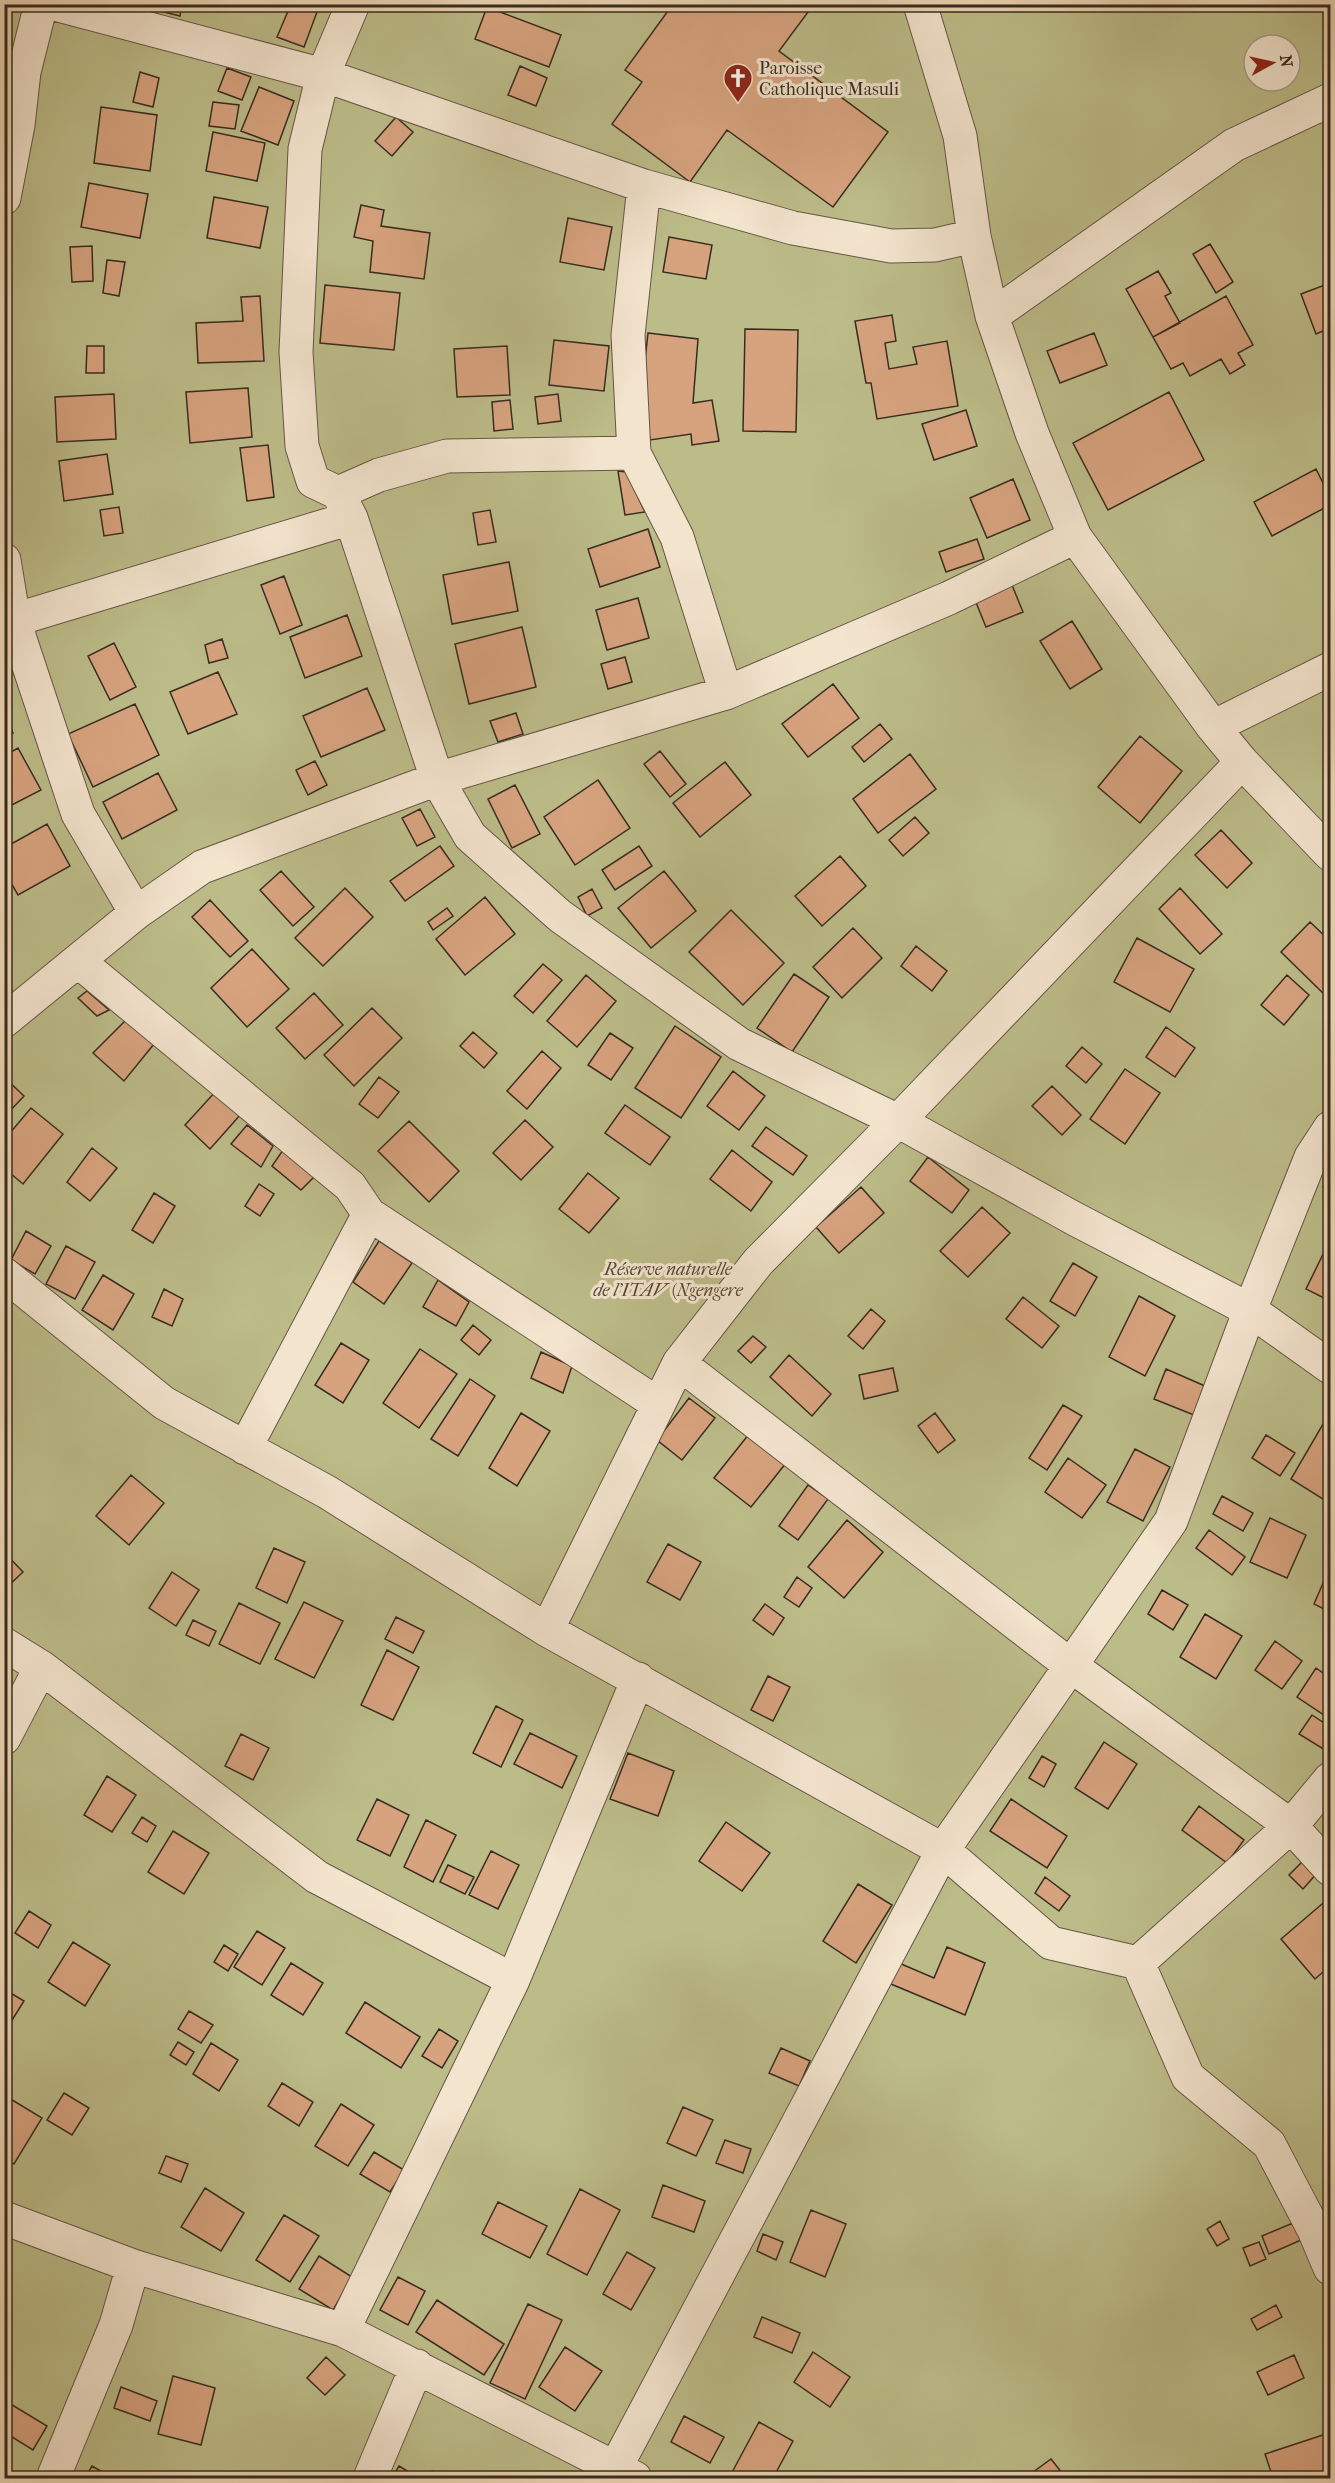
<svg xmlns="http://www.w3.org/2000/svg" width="1335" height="2483" font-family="'IM FELL French Canon',serif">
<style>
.green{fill:#bcbc89;stroke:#7a7454;stroke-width:1.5;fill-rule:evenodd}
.building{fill:#d7a37f;stroke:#382c20;stroke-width:1.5}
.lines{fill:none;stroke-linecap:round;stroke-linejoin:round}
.minor-casing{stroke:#655645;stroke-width:35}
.minor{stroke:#f3e4ce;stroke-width:33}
.labels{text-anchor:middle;stroke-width:6;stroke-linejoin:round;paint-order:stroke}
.poi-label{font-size:18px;fill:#382c20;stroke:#f3e4ce;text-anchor:start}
.park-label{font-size:18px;font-style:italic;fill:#524935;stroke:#f3e4ce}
</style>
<rect width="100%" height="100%" fill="#ecd6b3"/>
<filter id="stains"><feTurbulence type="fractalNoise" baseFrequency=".00333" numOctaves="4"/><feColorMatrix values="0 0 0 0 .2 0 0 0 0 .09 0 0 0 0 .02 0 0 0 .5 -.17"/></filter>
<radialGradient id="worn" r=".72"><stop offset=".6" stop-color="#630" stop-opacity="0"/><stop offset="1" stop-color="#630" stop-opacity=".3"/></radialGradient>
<path class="green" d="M5,5H1330V2478H5ZM1254,45H1290V81H1254Z"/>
<path class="building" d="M144,4H182L180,16L144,7Z
M291,4H298L317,12L304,47L277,37Z
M673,4H814L779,51L888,132L833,207L727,130L690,182L612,124L642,82L625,70Z
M487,7L561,35L549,67L475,39Z
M520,66L547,78L536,106L508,95Z
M227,68L251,77L242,100L218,91Z
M140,72L159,78L153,107L133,102Z
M259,87L294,101L278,145L241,131Z
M213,102L239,105L235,129L209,126Z
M101,107L157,115L150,171L94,163Z
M396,117L413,132L392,156L375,141Z
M213,132L265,143L257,181L206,171Z
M89,183L148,194L140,238L81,227Z
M214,197L268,207L260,248L207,238Z
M361,205L384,210L381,226L430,233L424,279L370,272L373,241L354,237Z
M568,218L612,227L604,270L560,262Z
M669,237L712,245L706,279L663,272Z
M1210,244L1233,282L1216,293L1193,254Z
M92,246L93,281L72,282L70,247Z
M107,260L125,262L119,296L103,293Z
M1158,271L1171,293L1165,296L1180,323L1153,337L1126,289Z
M1330,283V328L1316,334L1301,294Z
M325,285L400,293L394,350L320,343Z
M260,296L264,361L198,363L196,323L243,321L241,297Z
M1226,296L1253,345L1238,353L1245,365L1230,374L1221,359L1190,376L1183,363L1171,369L1153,337Z
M892,315L896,341L885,343L889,369L917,364L913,347L947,341L958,406L877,419L871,383H866L855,321Z
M745,329L798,330L796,432L743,431Z
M648,333L698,339L693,403L712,400L719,441L692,445L691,434L650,440L642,388Z
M1094,333L1107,365L1060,383L1047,351Z
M554,340L609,346L604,391L549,385Z
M87,346H104V373H86Z
M507,346L510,395L457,397L454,349Z
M248,388L252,437L190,443L186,392Z
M1169,392L1204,460L1108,510L1073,443Z
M114,394L116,439L57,442L55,397Z
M558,394L561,421L538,424L535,397Z
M510,400L513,429L494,431L492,402Z
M966,410L977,446L934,460L922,424Z
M268,445L274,497L247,501L240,448Z
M107,454L113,494L64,501L59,461Z
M1316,469L1330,497V505L1272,536L1254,502Z
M618,471L626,472L645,512L625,515Z
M1013,479L1030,520L987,538L970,498Z
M119,507L123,533L104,536L100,510Z
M490,510L496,542L478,545L473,513Z
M648,529L660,567L600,587L588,549Z
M977,539L984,559L946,572L939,552Z
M509,562L518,611L452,624L443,575Z
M284,576L302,625L280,634L261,585Z
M1012,585L1023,612L986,627L975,600Z
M638,598L649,638L607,650L596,610Z
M347,615L362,656L305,678L290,637Z
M1072,621L1102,669L1070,689L1040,641Z
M522,627L536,687L469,704L455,644Z
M222,639L228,658L209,663L205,645Z
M114,643L136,687L110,700L88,656Z
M625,657L632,682L608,689L601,664Z
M218,672L237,714L188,734L170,692Z
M833,684L859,718L808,757L782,724Z
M367,688L385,730L321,757L303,716Z
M135,704L159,755L93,787L68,734Z
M516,713L523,734L498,742L490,721Z
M7,718L13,733L4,737V719Z
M880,724L892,739L864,762L852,747Z
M1140,736L1182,771L1140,823L1098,787Z
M18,748L41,790L4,809V756Z
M660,751L686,784L670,797L644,764Z
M910,754L936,789L878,833L853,799Z
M315,761L327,785L308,795L296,770Z
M725,762L751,795L700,837L673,803Z
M158,773L177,810L122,839L103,802Z
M598,780L630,828L575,865L544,817Z
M515,785L540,834L512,848L488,799Z
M420,809L435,837L417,846L402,818Z
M915,817L929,833L903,856L889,840Z
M47,824L70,866L18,895L4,871V848Z
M1221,830L1252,863L1227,888L1195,855Z
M440,846L454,866L405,901L390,881Z
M639,846L652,866L615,890L602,870Z
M840,856L866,886L822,926L795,896Z
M281,871L314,907L293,926L260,890Z
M664,871L696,911L651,948L618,908Z
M345,888L373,917L323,966L295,938Z
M1180,888L1222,934L1200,954L1159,909Z
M592,889L602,908L587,916L578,897Z
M485,897L515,934L465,975L436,939Z
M210,900L248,941L230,957L192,917Z
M447,908L453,916L433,930L428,922Z
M731,910L784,963L743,1005L689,952Z
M1310,922L1330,941V1000L1281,952Z
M853,928L882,958L842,998L813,967Z
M1137,938L1194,969L1170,1012L1114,982Z
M916,946L947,971L932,991L901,966Z
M252,949L289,989L247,1027L211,988Z
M543,964L562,980L533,1013L514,996Z
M794,974L829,997L792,1052L757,1028Z
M586,975L616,1001L577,1047L547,1021Z
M1287,975L1309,995L1284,1025L1261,1005Z
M87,991L109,1010L97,1016L78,998Z
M314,993L343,1025L305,1059L276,1028Z
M372,1008L402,1038L354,1086L324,1055Z
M126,1020L154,1044L124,1081L93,1053Z
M675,1026L721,1057L681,1118L635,1088Z
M1166,1027L1195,1048L1175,1077L1146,1057Z
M473,1032L497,1053L484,1068L460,1046Z
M610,1033L633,1048L611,1080L588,1065Z
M1082,1047L1102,1064L1086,1083L1066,1066Z
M542,1051L561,1068L527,1109L507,1091Z
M1125,1069L1160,1093L1125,1144L1090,1119Z
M733,1071L765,1096L739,1130L707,1106Z
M4,1077L24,1096L8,1113L4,1110Z
M379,1077L399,1092L378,1118L359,1104Z
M1052,1086L1081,1115L1062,1135L1032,1106Z
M216,1091L241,1114L210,1149L185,1125Z
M625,1105L670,1137L650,1165L605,1133Z
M31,1108L63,1134L23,1184L4,1168V1140Z
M525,1120L553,1147L521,1180L493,1153Z
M409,1121L459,1171L429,1202L378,1151Z
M247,1125L273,1146L261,1167L231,1144Z
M766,1127L807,1156L793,1175L752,1146Z
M92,1148L117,1168L90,1201L67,1182Z
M283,1150L315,1176L301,1190L272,1166Z
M732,1150L772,1182L751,1211L710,1179Z
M928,1157L969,1190L952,1213L910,1181Z
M588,1173L619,1198L589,1233L559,1209Z
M1330,1173V1191L1323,1187Z
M259,1184L274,1194L260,1216L245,1206Z
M861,1187L884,1213L839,1253L816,1227Z
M154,1193L175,1206L153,1243L132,1230Z
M982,1207L1010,1233L968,1277L940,1251Z
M26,1231L51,1246L35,1274L11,1260Z
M1330,1240V1301L1306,1289Z
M379,1241L412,1263L384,1304L353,1282Z
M66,1246L95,1262L75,1299L46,1284Z
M1073,1263L1097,1277L1075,1316L1050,1301Z
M103,1275L134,1294L113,1330L82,1310Z
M438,1280L469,1302L456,1326L423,1307Z
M164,1289L183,1299L172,1326L152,1317Z
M1139,1296L1175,1316L1145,1376L1109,1357Z
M1023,1297L1059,1326L1042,1348L1006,1319Z
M871,1309L885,1321L863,1349L848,1336Z
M473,1325L491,1340L479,1355L461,1340Z
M753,1336L766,1347L751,1363L738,1351Z
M341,1343L369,1360L343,1403L315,1385Z
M420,1349L457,1374L419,1428L383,1403Z
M541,1352L572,1366L563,1393L531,1378Z
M789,1355L831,1394L812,1416L770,1377Z
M893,1368L898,1391L864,1399L859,1375Z
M1166,1369L1205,1386L1194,1415L1154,1399Z
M470,1379L495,1396L458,1456L431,1439Z
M689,1398L715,1418L682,1460L657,1440Z
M1063,1405L1082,1416L1047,1470L1029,1458Z
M1330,1412V1494L1326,1501L1291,1479Z
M521,1413L550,1431L517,1486L489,1468Z
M935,1413L955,1440L938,1453L918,1426Z
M749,1434L786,1463L751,1507L714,1478Z
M1266,1435L1295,1453L1280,1476L1252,1458Z
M1135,1449L1170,1467L1143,1521L1107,1502Z
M1068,1458L1106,1485L1082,1518L1045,1492Z
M131,1475L164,1503L129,1545L96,1516Z
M808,1485L828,1499L798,1540L779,1526Z
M1222,1496L1253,1513L1243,1531L1213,1514Z
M1270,1518L1306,1535L1287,1578L1250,1562Z
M847,1520L883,1552L844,1598L808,1567Z
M1209,1530L1245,1557L1232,1575L1196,1548Z
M668,1544L701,1562L680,1600L647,1582Z
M274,1548L305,1562L287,1603L256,1588Z
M4,1552L23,1572L4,1590Z
M172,1572L199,1590L176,1626L149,1608Z
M1327,1574L1330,1576V1612L1314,1604Z
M797,1577L812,1588L799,1607L784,1597Z
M1162,1590L1188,1605L1173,1630L1148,1614Z
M304,1602L343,1621L314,1678L275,1659Z
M239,1603L280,1623L260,1664L219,1644Z
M765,1604L784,1618L773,1635L753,1620Z
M1205,1614L1242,1636L1216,1679L1180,1657Z
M396,1617L424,1631L413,1653L385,1639Z
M193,1620L216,1631L209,1646L186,1635Z
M1275,1641L1302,1661L1282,1689L1255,1670Z
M387,1650L419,1667L393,1720L361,1705Z
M1316,1668L1330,1678V1719L1297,1697Z
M768,1676L790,1687L773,1721L751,1710Z
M496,1706L523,1720L501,1767L473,1753Z
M1312,1715L1330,1727V1741L1325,1750L1299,1734Z
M530,1733L577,1756L562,1788L514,1764Z
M241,1734L269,1748L253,1780L225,1766Z
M1104,1742L1137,1764L1108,1809L1075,1788Z
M628,1753L674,1771L658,1816L610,1799Z
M1042,1756L1056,1764L1044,1787L1029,1778Z
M107,1776L136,1795L112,1832L84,1815Z
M377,1799L409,1815L390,1856L357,1840Z
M1011,1799L1067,1836L1047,1868L990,1831Z
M1199,1806L1244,1840L1227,1863L1182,1830Z
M142,1817L156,1826L147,1842L132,1833Z
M426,1820L456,1835L433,1882L404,1867Z
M726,1822L770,1853L742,1891L699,1861Z
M173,1831L209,1853L184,1894L148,1872Z
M491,1851L519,1865L498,1909L469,1895Z
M1304,1860L1318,1872L1303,1889L1289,1875Z
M448,1865L474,1877L465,1894L440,1882Z
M1045,1877L1070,1896L1059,1911L1035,1893Z
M858,1884L892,1905L856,1963L823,1941Z
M1329,1898L1330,1966L1315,1979L1281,1939Z
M29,1911L51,1925L38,1948L15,1933Z
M257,1931L285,1948L262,1985L234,1967Z
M73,1942L110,1965L85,2006L48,1982Z
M224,1945L238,1954L228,1971L214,1962Z
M947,1947L985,1963L965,2015L891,1984L899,1963L934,1978Z
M291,1963L323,1983L303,2015L271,1995Z
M4,1989L24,2001L4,2033Z
M365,2002L420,2037L401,2068L346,2033Z
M189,2011L213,2025L201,2043L178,2029Z
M439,2029L458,2041L442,2068L422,2056Z
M178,2042L194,2052L186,2065L170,2055Z
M211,2043L238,2060L219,2091L193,2074Z
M781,2048L810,2061L799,2086L769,2073Z
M282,2083L313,2102L299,2126L268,2106Z
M64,2093L89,2108L72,2135L47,2120Z
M4,2095L42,2118L14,2164L4,2157Z
M341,2104L374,2125L348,2166L315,2146Z
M683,2107L713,2120L696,2156L667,2143Z
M725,2140L751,2149L743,2173L716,2163Z
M374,2152L404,2170L390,2192L360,2174Z
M166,2156L188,2164L181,2182L159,2173Z
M663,2185L705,2201L694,2232L652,2217Z
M205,2188L244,2213L221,2251L181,2227Z
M580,2189L620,2210L587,2275L547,2254Z
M498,2202L547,2226L530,2258L482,2234Z
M811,2210L846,2224L825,2277L790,2262Z
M284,2215L319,2236L290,2282L256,2260Z
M1220,2221L1229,2239L1217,2246L1207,2229Z
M1293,2223L1301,2240L1269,2254L1262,2236Z
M763,2234L783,2242L776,2260L757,2251Z
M1259,2242L1266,2259L1250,2266L1243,2248Z
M627,2252L655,2268L631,2310L603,2294Z
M319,2256L352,2277L333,2310L299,2289Z
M398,2277L425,2291L408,2325L380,2310Z
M437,2300L504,2344L484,2375L416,2332Z
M528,2304L562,2320L525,2399L490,2383Z
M1276,2305L1282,2317L1257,2330L1251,2319Z
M762,2317L800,2333L792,2353L754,2337Z
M565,2347L602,2371L575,2411L539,2387Z
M813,2352L850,2377L830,2407L794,2382Z
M1294,2355L1304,2378L1268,2395L1257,2372Z
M326,2357L345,2375L325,2395L307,2378Z
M173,2376L215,2388L201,2445L158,2434Z
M121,2387L157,2401L150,2421L114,2408Z
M4,2400L47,2426L33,2450L4,2432Z
M684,2416L724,2437L710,2463L671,2442Z
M759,2422L793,2441L773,2478H729Z
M1326,2434L1330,2446V2477L1273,2478L1265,2454Z
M1051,2459L1066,2478H1025Z
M92,2466L113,2478H85Z
M399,2466L417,2477L416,2478H392Z
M432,2471L445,2478H427Z"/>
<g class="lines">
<g class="minor-casing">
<path id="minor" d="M55,4L323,75L644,186L793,228L891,246L935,245L974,236
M353,4L323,75L305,149L296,352L302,446L313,481L338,493L351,518L437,779L470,836L560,916L739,1044L898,1121L1075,1219L1250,1310L1330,1367
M920,4L960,136L974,236L992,316L1032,433L1075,537L1213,727L1242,762L1330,854
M644,186L628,335L634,453L677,537L726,693
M4,198L18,125L24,72L41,4
M992,316L1234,145L1330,100
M338,493L379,475L447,456L634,453
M4,560L14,621L78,814L136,913
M4,623L351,518
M1213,727L1330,669
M78,961L350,1186L369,1214L658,1404
M4,1021L136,913L202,867L437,779L726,693L949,598L1075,537
M4,1274L164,1403L327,1492L547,1630L943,1850L1051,1943L1138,1963L1188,2077L1269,2144L1314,2230L1330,2268
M679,1363L1070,1665L1291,1826L1330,1869
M245,1448L369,1214
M547,1630L679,1363L758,1262L898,1121L1242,762
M4,1644L41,1667L317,1877L513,1980
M4,1738L41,1667
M1138,1963L1291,1826L1330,1779
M4,2218L133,2266L343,2330L635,2478
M343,2330L513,1980L638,1679
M53,2478L116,2325L133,2266
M370,2478L417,2366
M610,2478L943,1850L1171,1521L1250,1310L1311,1157L1330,1128"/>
</g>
<use href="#minor" class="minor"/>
</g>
<defs>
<g id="church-pin" transform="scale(1.5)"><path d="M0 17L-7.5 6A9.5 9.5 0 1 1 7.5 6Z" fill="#8f2418" stroke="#f3e4ce"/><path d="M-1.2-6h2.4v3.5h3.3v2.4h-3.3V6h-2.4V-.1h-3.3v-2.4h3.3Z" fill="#fff"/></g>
</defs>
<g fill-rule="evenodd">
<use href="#church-pin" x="738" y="78"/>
</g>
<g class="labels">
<g class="poi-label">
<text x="759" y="74">Paroisse<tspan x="759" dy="21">Catholique Masuli</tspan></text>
</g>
<g class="park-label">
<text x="668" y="1275">Réserve naturelle<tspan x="668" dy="21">de l'ITAV (Ngengere</tspan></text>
</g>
</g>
<rect width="1335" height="2483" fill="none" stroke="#ecd6b3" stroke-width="24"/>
<rect x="6" y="6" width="1323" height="2471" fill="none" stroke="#382c20" stroke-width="3"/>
<rect x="12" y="12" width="1311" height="2459" fill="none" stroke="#382c20" stroke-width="1.5"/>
<g transform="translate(1272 63) rotate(82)"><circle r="28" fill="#f3e4ce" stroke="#a89a88" stroke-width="1.5"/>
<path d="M0-4.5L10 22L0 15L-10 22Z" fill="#8f2418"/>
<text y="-9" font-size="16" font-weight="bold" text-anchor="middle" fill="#382c20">N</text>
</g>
<rect width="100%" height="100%" filter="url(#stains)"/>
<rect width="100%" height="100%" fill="url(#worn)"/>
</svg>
